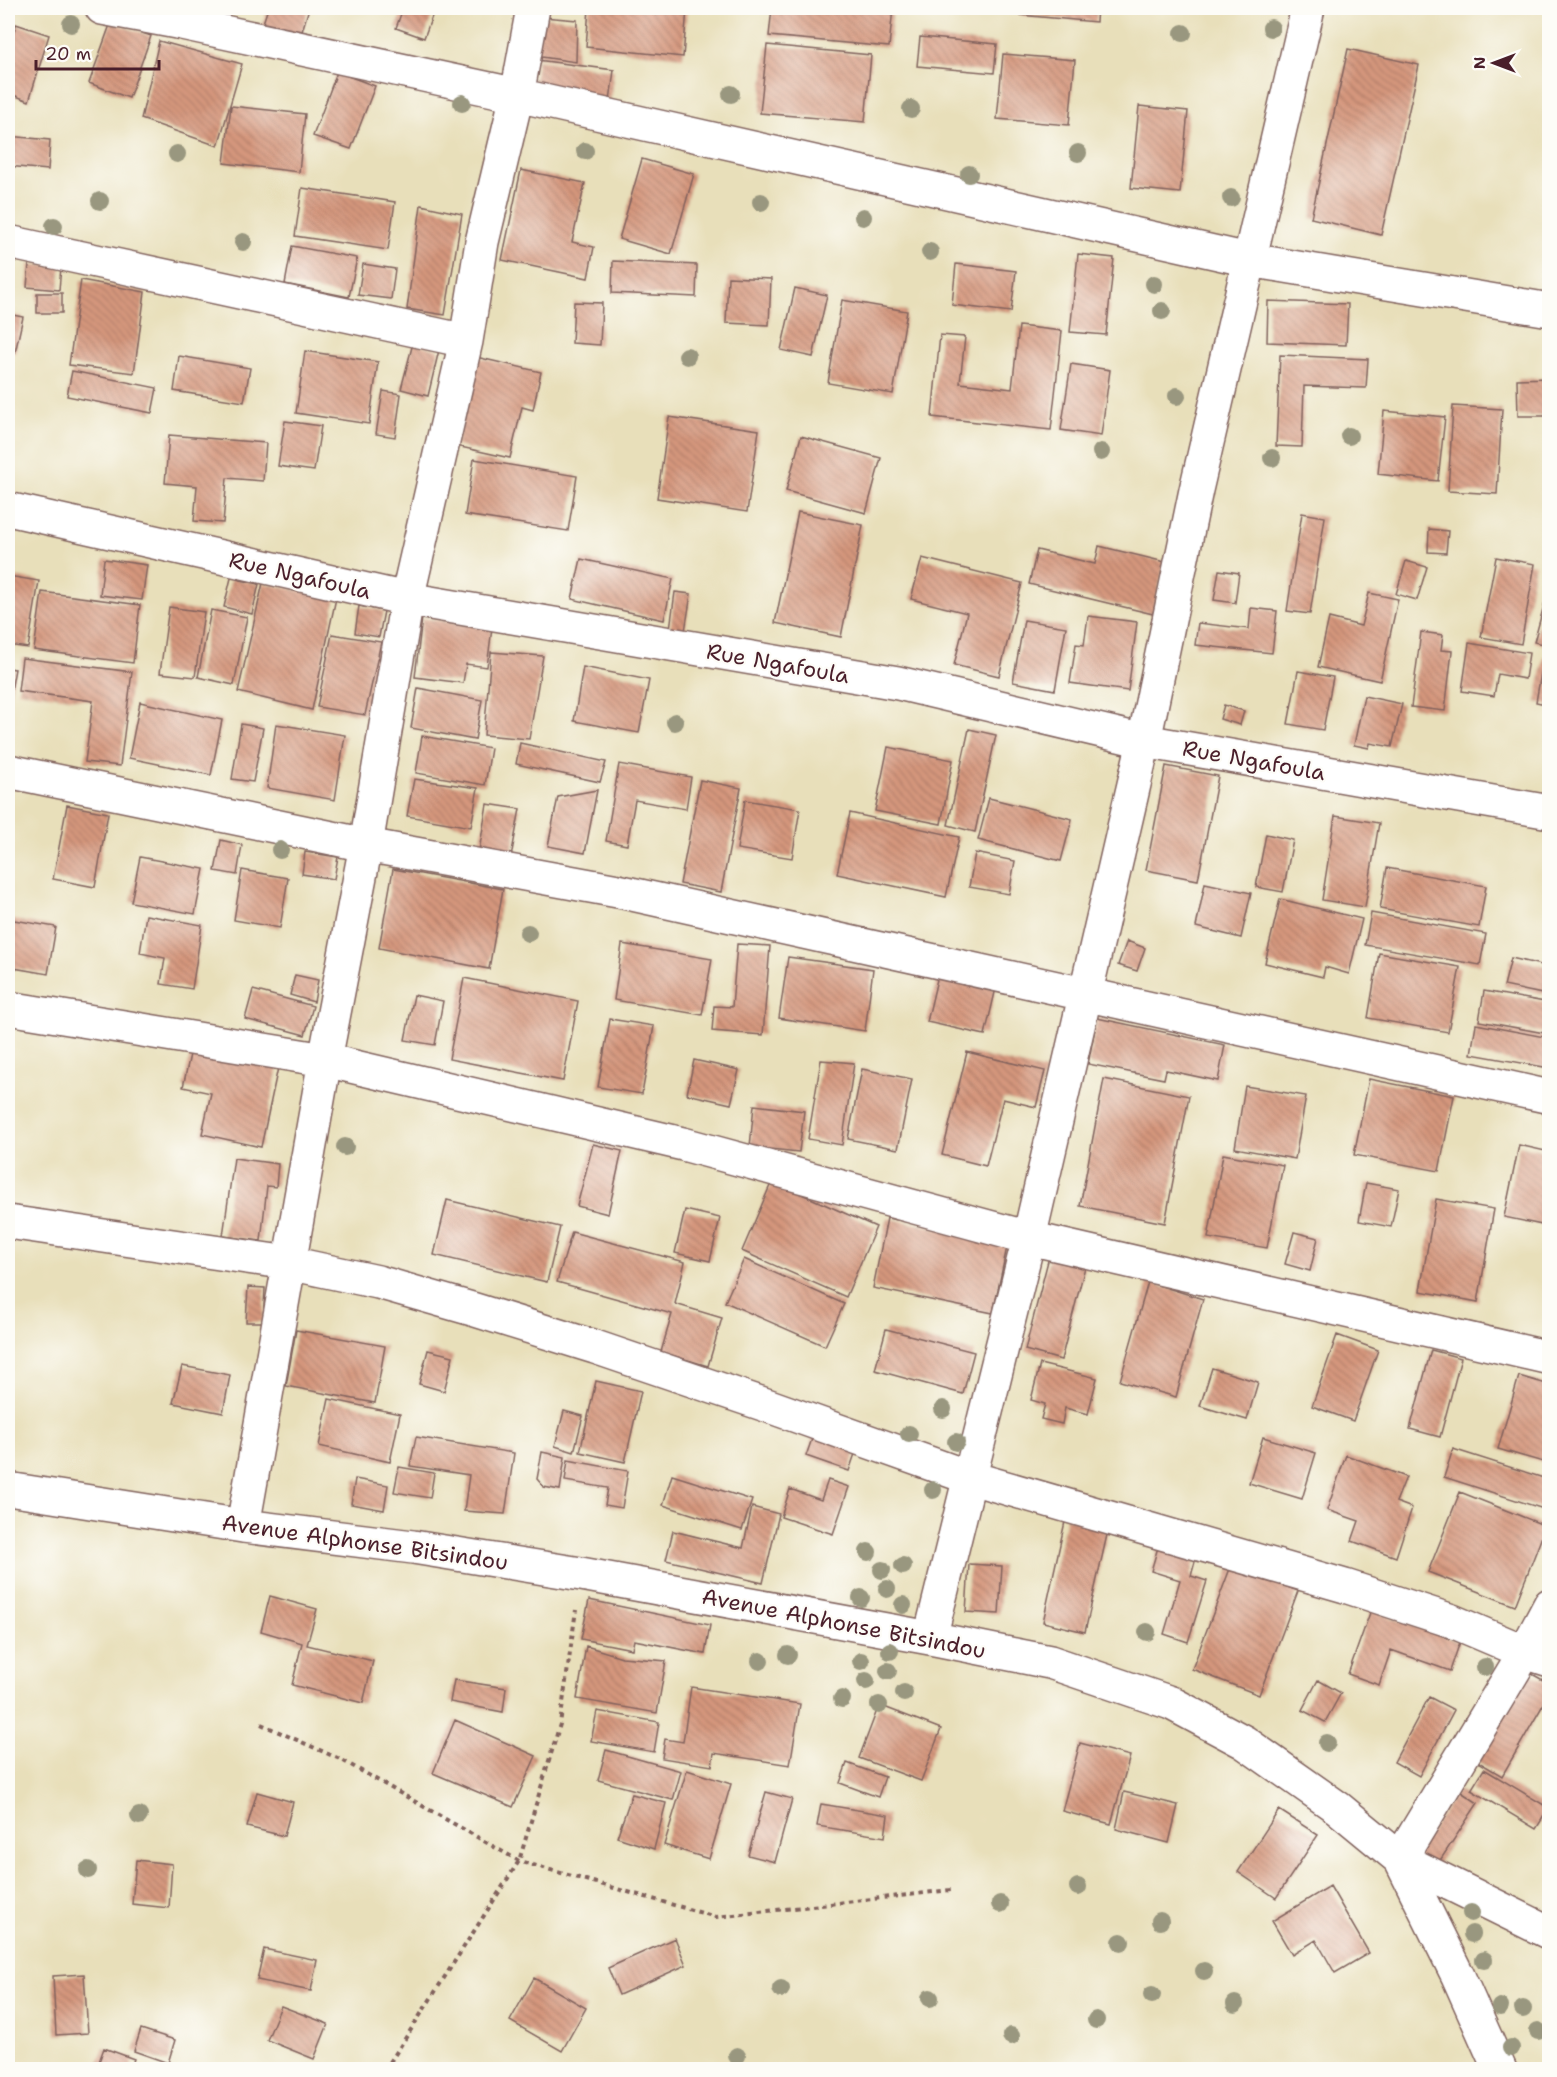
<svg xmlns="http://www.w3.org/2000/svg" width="1557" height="2077" font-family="'Shantell Sans',sans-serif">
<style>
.building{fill:url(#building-back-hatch)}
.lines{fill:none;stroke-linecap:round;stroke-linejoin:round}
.minor-casing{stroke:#81625d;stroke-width:36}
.path{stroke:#81625d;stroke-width:4;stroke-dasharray:4.5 4.5;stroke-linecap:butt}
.minor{stroke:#fff;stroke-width:33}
.tree{fill:#99977f}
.labels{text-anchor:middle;stroke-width:4.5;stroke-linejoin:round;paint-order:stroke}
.street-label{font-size:22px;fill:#4a1f2b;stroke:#fdfcf7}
</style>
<defs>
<pattern id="building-back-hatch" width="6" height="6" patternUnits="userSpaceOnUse" patternTransform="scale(1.5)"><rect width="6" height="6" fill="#d5977d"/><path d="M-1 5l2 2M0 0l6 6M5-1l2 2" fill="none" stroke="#af7b67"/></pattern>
</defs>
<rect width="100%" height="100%" fill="#fdfcf7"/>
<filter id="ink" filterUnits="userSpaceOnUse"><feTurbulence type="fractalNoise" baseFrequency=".0167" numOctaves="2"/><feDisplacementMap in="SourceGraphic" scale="12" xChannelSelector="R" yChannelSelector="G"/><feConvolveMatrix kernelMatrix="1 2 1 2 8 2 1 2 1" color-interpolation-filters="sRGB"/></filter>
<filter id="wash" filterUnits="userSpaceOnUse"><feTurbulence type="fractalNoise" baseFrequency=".008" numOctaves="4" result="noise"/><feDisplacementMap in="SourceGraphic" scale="24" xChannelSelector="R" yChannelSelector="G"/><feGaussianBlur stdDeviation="1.35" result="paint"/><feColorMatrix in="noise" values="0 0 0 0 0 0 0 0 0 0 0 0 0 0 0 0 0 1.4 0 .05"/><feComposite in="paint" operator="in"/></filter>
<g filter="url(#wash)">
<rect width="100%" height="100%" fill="#e8dfba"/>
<g id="blocks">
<path class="building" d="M268,8H309L300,38L262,26Z
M403,8H435L424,38L396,28Z
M589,8H668L687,9L683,57L586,47Z
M772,8H893L889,47L769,36Z
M1021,8H1097L1096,22L1020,15Z
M543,17L577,20L576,62L535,56Z
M111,22L151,36L129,98L89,83Z
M16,24L49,35L29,101L8,93V54Z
M920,37L997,44L994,73L917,66Z
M159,41L242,64L218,146L141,119Z
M767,45L871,55L865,122L760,113Z
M1348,49L1419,65L1381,235L1311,218Z
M1003,54L1075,60L1069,125L997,119Z
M537,60L614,70L610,101L533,92Z
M337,72L375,86L351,149L313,136Z
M231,106L305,114L299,172L224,163Z
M1139,106L1188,111L1180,193L1131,188Z
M8,136L50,140L48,170L8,166Z
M642,159L694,174L671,254L619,239Z
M521,170L585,183L572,242L594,247L588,278L502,260Z
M302,188L395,202L388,250L295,236Z
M421,205L462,214L445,315L407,309Z
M292,246L357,258L349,297L285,284Z
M1078,254L1114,258L1106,335L1070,332Z
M613,261L697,265L696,297L612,293Z
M29,264L61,267L59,290L27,287Z
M363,264L395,269L391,299L358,295Z
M956,264L1016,271L1011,312L952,305Z
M728,277L771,279L769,325L726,323Z
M81,280L145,292L134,373L69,365Z
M795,288L827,295L813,357L781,350Z
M37,293H62V313H37Z
M842,300L907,311L893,394L828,383Z
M1268,301L1348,304L1346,345L1267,342Z
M574,302L602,303L600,345L572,343Z
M8,314L23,317L15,353L8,351Z
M1019,326L1062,331L1051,430L932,417L940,335L965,337L960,383L1012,389Z
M413,343L439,350L428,396L401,389Z
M305,351L378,362L369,424L296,413Z
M1280,355L1368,359L1366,388L1304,386L1302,447L1276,446Z
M179,356L250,368L244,402L174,391Z
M476,357L541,372L533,410L522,407L510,458L456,446Z
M1071,364L1110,370L1101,436L1061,430Z
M72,371L157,388L152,413L67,396Z
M1550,378V416H1518L1517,379Z
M383,391L401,394L395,437L376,434Z
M1453,406L1502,409L1497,494L1448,491Z
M1384,411L1445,417L1438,481L1378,474Z
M669,417L759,430L747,512L657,498Z
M285,421L321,426L314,471L278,466Z
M169,435L266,443L263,481L227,478L223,523L194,521L197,486L165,483Z
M801,436L881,458L866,513L786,491Z
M474,459L577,476L568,531L465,515Z
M798,512L863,525L841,637L775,623Z
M1302,513L1325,517L1310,614L1287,611Z
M1429,529L1448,531L1446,553L1428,552Z
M1099,546L1165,562L1153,614L1029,584L1037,550L1095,564Z
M1496,557L1535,564L1521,644L1481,637Z
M922,558L1022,583L999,676L954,665L967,613L911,599Z
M104,559L147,565L142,600L100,595Z
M581,559L673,579L664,620L572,599Z
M1406,561L1427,567L1417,600L1396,594Z
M1219,570L1239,573L1235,603L1214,600Z
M8,576L39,581L28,648L8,645Z
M231,578L259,584L252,614L224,607Z
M263,583L336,598L312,710L238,692Z
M1549,587H1550V646L1534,642Z
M42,592L140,605L133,663L34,650Z
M675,592L691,594L685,631L670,629Z
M1369,593L1398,599L1380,681L1318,667L1329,618L1361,626Z
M359,606L384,611L379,637L355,633Z
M169,607L204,612L195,677L160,673Z
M1251,608L1277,611L1272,653L1195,645L1198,623L1249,629Z
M211,610L247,617L234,685L198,677Z
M1088,616L1137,622L1128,691L1070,683L1076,644L1084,645Z
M422,618L492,628L487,667L466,664L463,683L415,677Z
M1024,620L1066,627L1055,690L1013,682Z
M1421,632L1443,635L1441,650L1452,651L1445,711L1411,707Z
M332,634L381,642L365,715L317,707Z
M1469,643L1529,653L1525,679L1498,674L1494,696L1462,691Z
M491,652L543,656L529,739L484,735Z
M1544,656L1550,657V705L1536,702Z
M22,658L132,672L120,766L85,762L93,701L18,691Z
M583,667L649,680L639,733L574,721Z
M8,668L15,669L9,702H8Z
M1298,671L1333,677L1323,730L1288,724Z
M418,688L482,700L475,740L411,728Z
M1364,696L1402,704L1392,747L1370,743L1369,748L1354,745Z
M140,702L222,720L211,775L129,758Z
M1224,705L1244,711L1240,725L1220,719Z
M241,724L263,728L253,782L232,779Z
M276,724L345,735L335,800L267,788Z
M969,729L996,735L975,832L948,825Z
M422,736L491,748L485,785L416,773Z
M520,743L606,762L600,782L516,764Z
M888,747L953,760L941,824L875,811Z
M619,764L691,777L686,809L635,800L627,845L606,841Z
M1166,766L1218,776L1198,880L1146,870Z
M414,779L478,788L471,827L407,816Z
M700,780L741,788L721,892L680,884Z
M597,790L585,853L548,846L558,797Z
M989,798L1072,819L1061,861L978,840Z
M745,800L800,809L792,858L737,849Z
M487,804L520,809L511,857L479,851Z
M67,805L108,813L95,887L53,879Z
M850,813L959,837L946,897L837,874Z
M1335,816L1379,823L1365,907L1322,900Z
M1266,834L1293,840L1283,892L1256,887Z
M221,840L242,845L237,875L215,871Z
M305,852L338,857L334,879L302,874Z
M975,853L1015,861L1009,894L969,887Z
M140,857L204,869L195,914L131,902Z
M1387,868L1486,886L1479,927L1380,909Z
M393,869L503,889L489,969L379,948Z
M242,870L288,878L280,928L234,920Z
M1205,883L1251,893L1241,938L1196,927Z
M1280,899L1362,919L1349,974L1325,967L1323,977L1265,963Z
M1371,913L1486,934L1480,965L1365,945Z
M146,915L202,925L192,989L161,984L165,958L140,953Z
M8,919L56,927L48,974L8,967Z
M1127,941L1145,948L1137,971L1118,965Z
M622,944L712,959L702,1015L614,1000Z
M737,944L770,946L763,1035L712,1031L714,1006L732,1007Z
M1379,953L1460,967L1448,1032L1368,1018Z
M788,957L873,969L865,1031L779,1018Z
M1511,958L1550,967V985L1547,995L1504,986Z
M295,975L318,980L314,1002L290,995Z
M938,975L996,988L985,1035L927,1022Z
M464,978L578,1001L563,1081L449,1059Z
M253,990L313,1006L305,1035L245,1019Z
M1484,991L1550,1003V1034L1479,1021Z
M414,995L443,1001L435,1045L405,1040Z
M1097,1018L1225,1045L1218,1081L1166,1070L1164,1079L1088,1064Z
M610,1019L654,1026L642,1094L598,1087Z
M1476,1024L1550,1038V1068L1471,1054Z
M192,1045L279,1063L261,1147L202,1134L211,1093L183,1087Z
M967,1052L1045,1071L1036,1107L1003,1099L986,1166L942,1155Z
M694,1060L739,1070L731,1104L687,1094Z
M821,1060L854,1063L842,1145L808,1139Z
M862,1069L912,1079L898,1149L848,1139Z
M1104,1079L1189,1096L1165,1223L1080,1206Z
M1369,1079L1454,1096L1439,1171L1354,1155Z
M1245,1086L1306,1096L1295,1159L1235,1148Z
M754,1105L804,1111L799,1152L750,1147Z
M593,1144L622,1151L608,1214L577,1206Z
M1519,1145L1550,1152V1192L1542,1225L1504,1217Z
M1223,1154L1283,1165L1267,1248L1208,1238Z
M234,1158L278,1164L276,1187L267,1186L261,1241L223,1236Z
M772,1181L876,1227L846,1297L742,1251Z
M1366,1183L1399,1189L1391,1227L1359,1221Z
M1436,1199L1494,1209L1478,1302L1420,1291Z
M447,1200L560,1227L547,1282L434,1255Z
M685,1210L720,1218L710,1261L675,1253Z
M887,1218L1008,1242L993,1313L873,1288Z
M572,1232L685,1262L675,1304L722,1318L708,1366L661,1352L672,1314L557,1282Z
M1294,1232L1318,1238L1310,1271L1285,1264Z
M1050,1253L1086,1263L1061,1360L1025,1350Z
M744,1259L844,1304L825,1346L725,1302Z
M1148,1282L1203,1299L1176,1397L1120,1381Z
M248,1287L265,1288L263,1322H246Z
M886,1329L974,1352L963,1394L875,1370Z
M296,1330L385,1346L375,1403L286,1386Z
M1337,1335L1378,1350L1353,1421L1312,1406Z
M428,1350L453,1356L444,1391L419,1384Z
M1431,1350L1461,1358L1440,1437L1410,1429Z
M1040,1364L1097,1378L1088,1414L1065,1408L1062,1424L1041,1419L1045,1404L1031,1400Z
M182,1366L230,1375L223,1413L173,1403Z
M1212,1368L1258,1382L1247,1420L1200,1406Z
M1519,1376L1550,1385V1464L1498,1449Z
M596,1381L641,1391L625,1462L580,1452Z
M329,1399L400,1414L390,1462L319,1446Z
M564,1411L583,1416L574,1452L555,1446Z
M814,1433L857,1448L849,1471L806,1456Z
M416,1437L514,1453L505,1514L464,1511L469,1475L410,1466Z
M1263,1437L1316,1453L1302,1499L1249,1483Z
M1453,1449L1550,1480V1511L1444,1477Z
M542,1452L565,1457L560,1490L544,1487L537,1479Z
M1346,1455L1406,1477L1396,1502L1412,1508L1396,1557L1352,1541L1359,1521L1327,1510Z
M568,1460L628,1471L622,1508L605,1505L608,1488L565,1481Z
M399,1467L434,1473L430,1498L394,1492Z
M672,1475L752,1500L742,1530L663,1505Z
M355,1479L388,1485L384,1510L351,1504Z
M828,1480L849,1487L833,1534L781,1517L790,1489L821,1500Z
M1460,1492L1546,1526L1515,1606L1428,1572Z
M752,1507L779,1514L763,1583L666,1560L673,1531L743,1548Z
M1066,1517L1109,1526L1085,1632L1043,1622Z
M1158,1547L1196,1558L1191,1576L1207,1581L1188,1642L1164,1634L1180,1580L1151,1571Z
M969,1564L1002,1566L999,1614L966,1612Z
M1231,1566L1298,1591L1259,1695L1192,1669Z
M270,1596L317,1609L307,1645L373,1661L363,1703L292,1685L302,1643L261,1631Z
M589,1600L710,1625L705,1654L634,1640L632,1649L581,1639Z
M1371,1610L1460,1642L1450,1671L1391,1650L1379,1685L1348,1674Z
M586,1646L622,1657L666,1661L657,1713L577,1699Z
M1523,1669L1550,1684V1693L1502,1776L1472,1758Z
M454,1680L506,1688L503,1712L450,1702Z
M1318,1680L1341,1693L1325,1722L1302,1710Z
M691,1687L800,1704L790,1765L714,1753L712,1766L662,1758L665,1739L683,1742Z
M1429,1697L1454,1710L1419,1776L1394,1762Z
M879,1705L941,1729L921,1781L859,1758Z
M597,1711L659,1722L654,1752L591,1741Z
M455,1720L536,1756L513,1807L433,1773Z
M1080,1743L1130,1756L1111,1824L1062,1811Z
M606,1750L681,1771L673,1800L598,1780Z
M847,1763L885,1777L878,1797L840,1783Z
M1484,1769L1549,1808L1536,1829L1471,1790Z
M687,1770L731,1784L709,1859L664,1845Z
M1458,1790L1478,1803L1435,1868L1416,1855Z
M257,1792L293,1802L284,1836L247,1827Z
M766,1792L792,1799L775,1862L748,1855Z
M1124,1792L1178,1805L1169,1843L1116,1829Z
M632,1794L666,1803L654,1849L617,1837Z
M821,1804L888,1815L885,1837L817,1826Z
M1279,1810L1318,1835L1276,1898L1238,1872Z
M136,1860L172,1864L169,1908L132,1904Z
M1330,1886L1369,1953L1335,1973L1316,1940L1292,1955L1272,1921Z
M675,1938L686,1965L619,1995L608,1968Z
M264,1949L317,1960L311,1991L257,1980Z
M84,1974L88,2033L56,2035L53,1976Z
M534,1978L586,2008L562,2051L510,2021Z
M281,2006L328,2024L314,2059L267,2040Z
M141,2029L175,2040L168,2063L134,2051Z
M104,2048L134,2059L130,2070H96Z"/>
</g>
</g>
<g filter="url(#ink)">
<use href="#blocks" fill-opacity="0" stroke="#81625d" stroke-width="1.5"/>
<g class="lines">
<g class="minor-casing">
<path id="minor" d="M102,8L177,22L517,95L1249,260L1550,310
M8,242L466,341
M8,509L407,599L898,683L1144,741L1550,812
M8,771L366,845L618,891L1550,1097
M8,1008L325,1060L683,1144L1029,1238L1550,1358
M8,1222L289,1263L378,1282L472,1309L595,1347L769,1406L968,1477L1345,1586L1452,1621L1525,1652L1550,1660
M8,1489L243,1526L413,1547L581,1574L930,1638L1050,1662L1171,1703L1244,1742L1338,1808L1400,1859L1458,1976L1500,2070
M243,1526L325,1060L366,845L407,599L466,341L482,242L517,95L533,8
M1550,1605L1525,1652L1400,1859L1550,1933
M930,1638L1029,1238L1144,741L1196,490L1308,8"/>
</g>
<path class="path" d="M261,1724L342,1760L519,1861L716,1917L951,1890
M385,2070L519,1861L560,1724L576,1610"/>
<use href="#minor" class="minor"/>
</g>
<g class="tree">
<circle cx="71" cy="24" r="9"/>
<circle cx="1271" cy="28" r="9"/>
<circle cx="1183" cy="33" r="9"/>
<circle cx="731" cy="94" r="9"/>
<circle cx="462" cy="103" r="9"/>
<circle cx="911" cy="109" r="9"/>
<circle cx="585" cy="151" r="9"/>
<circle cx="1078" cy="153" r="9"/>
<circle cx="177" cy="154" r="9"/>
<circle cx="969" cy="174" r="9"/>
<circle cx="1231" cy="198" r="9"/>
<circle cx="100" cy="201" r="9"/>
<circle cx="761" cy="202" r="9"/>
<circle cx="863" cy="217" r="9"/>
<circle cx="54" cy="226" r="9"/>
<circle cx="243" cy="242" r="9"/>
<circle cx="930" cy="252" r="9"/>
<circle cx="1154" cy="284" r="9"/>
<circle cx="1162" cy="311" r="9"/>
<circle cx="687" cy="356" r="9"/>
<circle cx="1177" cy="396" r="9"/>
<circle cx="1349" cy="436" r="9"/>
<circle cx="1101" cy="452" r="9"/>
<circle cx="1272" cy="458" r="9"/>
<circle cx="675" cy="722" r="9"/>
<circle cx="280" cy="850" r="9"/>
<circle cx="528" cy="933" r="9"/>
<circle cx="345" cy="1147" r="9"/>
<circle cx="943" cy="1409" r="9"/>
<circle cx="909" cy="1434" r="9"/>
<circle cx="956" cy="1442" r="9"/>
<circle cx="933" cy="1490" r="9"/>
<circle cx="868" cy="1552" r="9"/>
<circle cx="903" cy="1566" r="9"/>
<circle cx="882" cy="1570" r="9"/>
<circle cx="887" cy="1589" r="9"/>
<circle cx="861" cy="1598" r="9"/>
<circle cx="903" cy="1605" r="9"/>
<circle cx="1147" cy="1632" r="9"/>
<circle cx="890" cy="1651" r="9"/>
<circle cx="788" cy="1655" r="9"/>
<circle cx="760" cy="1661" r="9"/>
<circle cx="861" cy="1661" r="9"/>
<circle cx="1485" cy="1667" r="9"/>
<circle cx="888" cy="1671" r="9"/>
<circle cx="866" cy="1681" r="9"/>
<circle cx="904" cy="1693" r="9"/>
<circle cx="842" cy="1699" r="9"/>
<circle cx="879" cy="1705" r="9"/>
<circle cx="1327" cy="1743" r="9"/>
<circle cx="139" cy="1816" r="9"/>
<circle cx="88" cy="1870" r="9"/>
<circle cx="1078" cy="1887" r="9"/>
<circle cx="1000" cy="1904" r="9"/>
<circle cx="1471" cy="1913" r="9"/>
<circle cx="1160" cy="1921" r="9"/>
<circle cx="1472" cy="1934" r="9"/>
<circle cx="1121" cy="1942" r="9"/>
<circle cx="1484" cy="1960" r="9"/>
<circle cx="1204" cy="1971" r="9"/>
<circle cx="781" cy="1989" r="9"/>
<circle cx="1152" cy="1995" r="9"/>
<circle cx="930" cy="1998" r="9"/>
<circle cx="1235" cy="2004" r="9"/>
<circle cx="1500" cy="2007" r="9"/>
<circle cx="1523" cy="2009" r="9"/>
<circle cx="1096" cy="2020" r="9"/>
<circle cx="1538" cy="2031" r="9"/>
<circle cx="1011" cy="2036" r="9"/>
<circle cx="1511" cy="2048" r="9"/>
<circle cx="737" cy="2056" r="9"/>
</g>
</g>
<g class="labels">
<g class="street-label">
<text transform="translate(300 575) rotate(13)" y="8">Rue Ngafoula</text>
<text transform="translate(778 663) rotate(10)" y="8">Rue Ngafoula</text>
<text transform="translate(1254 760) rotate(10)" y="8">Rue Ngafoula</text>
<text transform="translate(365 1542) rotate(8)" y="8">Avenue Alphonse Bitsindou</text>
<text transform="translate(844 1623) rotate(11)" y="8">Avenue Alphonse Bitsindou</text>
</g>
</g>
<rect width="1557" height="2077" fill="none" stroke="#fdfcf7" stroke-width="30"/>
<g transform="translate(1494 63) rotate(270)" stroke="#fdfcf7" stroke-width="4.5" paint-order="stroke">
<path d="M0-4.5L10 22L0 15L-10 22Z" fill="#4a1f2b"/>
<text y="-9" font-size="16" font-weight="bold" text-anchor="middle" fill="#4a1f2b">N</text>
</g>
<path d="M36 60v9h123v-9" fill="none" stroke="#4a1f2b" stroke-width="3"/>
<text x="45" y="60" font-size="18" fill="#4a1f2b" stroke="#fdfcf7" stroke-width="4.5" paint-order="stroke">20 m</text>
</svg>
